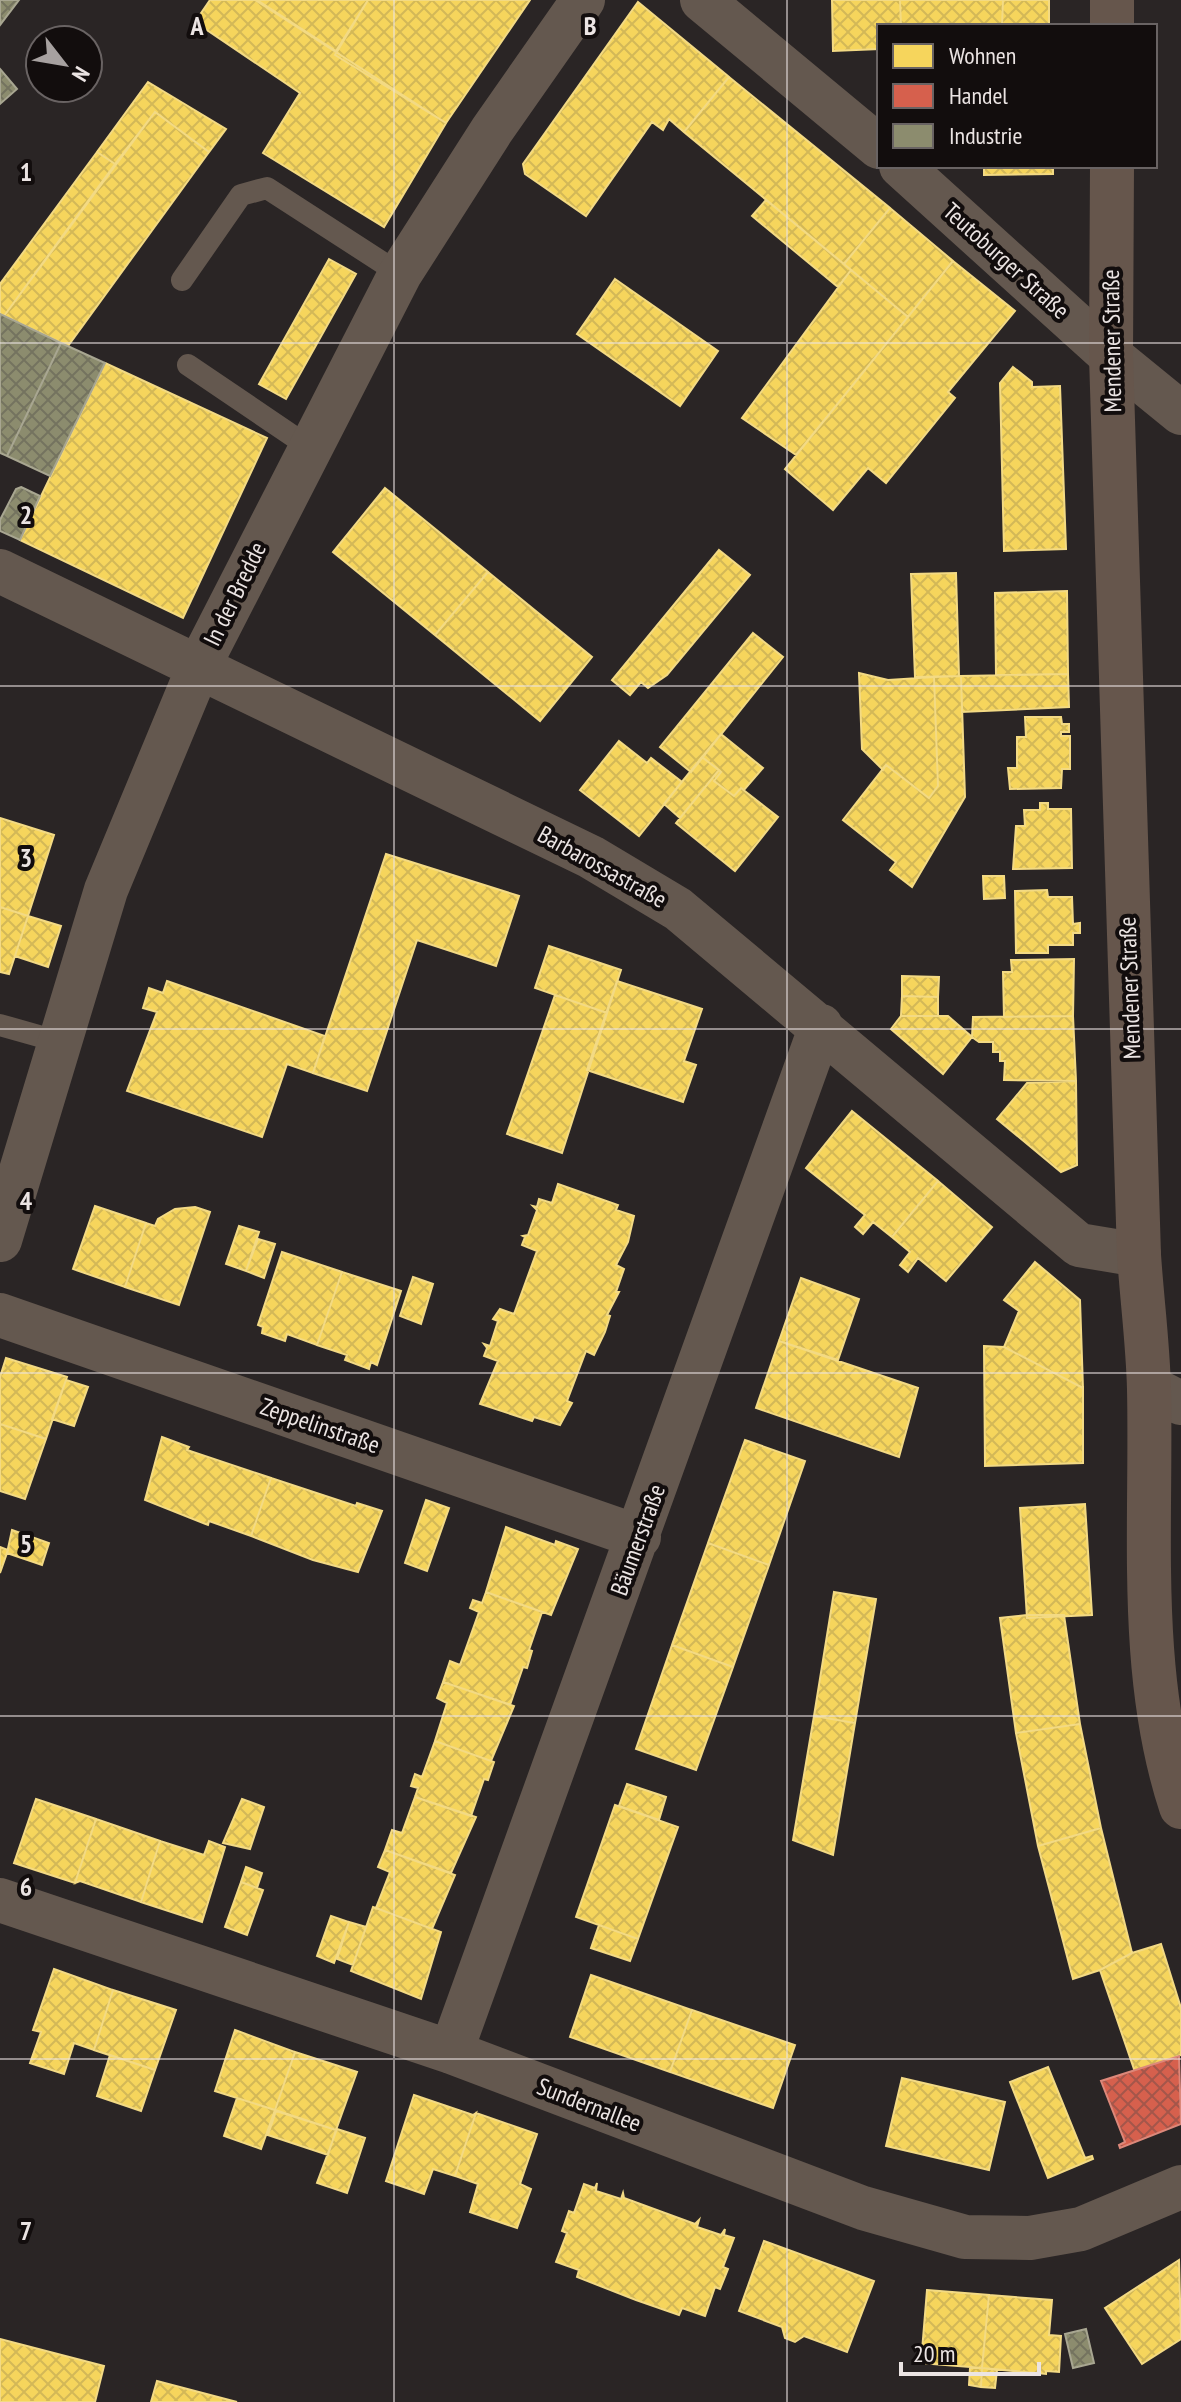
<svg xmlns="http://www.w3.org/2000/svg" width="1181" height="2402" font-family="'PT Sans Narrow',sans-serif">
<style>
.homes{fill:url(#homes-cross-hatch);stroke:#f3da84;stroke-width:2}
.shops{fill:url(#shops-cross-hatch);stroke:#dc887a;stroke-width:2}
.industry{fill:url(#industry-cross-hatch);stroke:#a8a691;stroke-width:2}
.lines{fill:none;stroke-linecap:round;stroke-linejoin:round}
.service{stroke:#64584f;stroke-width:22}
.minor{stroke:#64584f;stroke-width:44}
.secondary{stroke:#66564c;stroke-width:44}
.grid{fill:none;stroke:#ebe4e3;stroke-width:2;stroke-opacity:0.55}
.labels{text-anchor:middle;stroke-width:8;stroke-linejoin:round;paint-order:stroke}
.street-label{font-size:24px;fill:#ebe4e3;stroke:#120d0d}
.grid-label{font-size:26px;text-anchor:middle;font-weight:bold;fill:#ebe4e3;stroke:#120d0d;stroke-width:8;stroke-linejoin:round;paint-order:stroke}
</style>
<defs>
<pattern id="homes-cross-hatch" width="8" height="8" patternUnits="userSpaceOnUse" patternTransform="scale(2)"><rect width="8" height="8" fill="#f6d55c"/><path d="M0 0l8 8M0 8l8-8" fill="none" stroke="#d3b857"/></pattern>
<pattern id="shops-cross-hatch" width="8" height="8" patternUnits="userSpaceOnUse" patternTransform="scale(2)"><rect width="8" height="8" fill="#d6604d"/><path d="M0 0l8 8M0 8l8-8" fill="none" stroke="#a4564a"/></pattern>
<pattern id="industry-cross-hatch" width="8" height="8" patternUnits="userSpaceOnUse" patternTransform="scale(2)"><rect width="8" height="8" fill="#8c8c6e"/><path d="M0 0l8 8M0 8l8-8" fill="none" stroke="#74735f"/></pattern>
</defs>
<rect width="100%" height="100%" fill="#2a2525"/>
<path class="homes" d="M210,0H255L446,123L384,227L263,153L300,93L195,22Z
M257,0H368L336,51Z
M368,0H530L446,123L335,55Z
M832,0H900L901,26H879V49L833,51Z
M900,0H1003L1002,26H901Z
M1003,0H1049V26H1002Z
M638,2L729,77L684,132L669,119L663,130L652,122L586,216L525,174L523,164Z
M729,77L890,208L844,264L684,132Z
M148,82L226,129L209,152L155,112L115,164L97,152Z
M155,112L209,152L68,346L4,316Z
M97,152L115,164L4,316L0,314V284Z
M984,166H1053V174L984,175Z
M766,200L851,270L838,287L752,216Z
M890,208L953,261L908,317L844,264Z
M329,259L356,274L286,399L259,384Z
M953,261L1015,311L948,392L955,398L886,483L868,468L833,510L785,469Z
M851,270L908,317L796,455L742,418Z
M615,279L718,351L680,406L577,334Z
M105,363L267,438L183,618L20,540Z
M1013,367L1032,382V387L1060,386L1066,549L1004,551L1000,383Z
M385,488L488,572L435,635L333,552Z
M719,550L750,575L667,675L648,688L641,682L630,695L612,680Z
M488,572L592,657L540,721L435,635Z
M956,573L959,676L915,677L911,574Z
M1067,591L1068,674L996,675L995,593Z
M753,633L783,657L691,772L660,747Z
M859,673L888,680L934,677L938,786L929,798L886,765L883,770L862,749Z
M1068,674L1069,707L962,712L961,676Z
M961,676L965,797L912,887L890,870L896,862L843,820L886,765L929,798L938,786L934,677Z
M1025,717H1061L1062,724H1069V732H1061V736H1070V769H1062L1061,788L1010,789L1008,768H1017V737H1026Z
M721,734L763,768L744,790L741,788L734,796L714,781L721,772L702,757Z
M619,741L647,763L651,758L682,782L639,836L580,790Z
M702,757L719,770L680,818L664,804Z
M719,770L721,772L714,781L734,796L741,788L778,817L735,871L676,823Z
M1040,803H1048V809H1071L1072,868L1013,869L1016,826H1025L1024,810H1040Z
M0,818L54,835L28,916L0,907Z
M386,854L519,896L496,966L417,940L367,1091L313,1073Z
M983,876H1004L1005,898L984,899Z
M1047,890L1048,897H1072L1073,924L1080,923V933H1073V945H1048V953H1016L1015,891Z
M0,907L28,916L9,974L0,972Z
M28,916L61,926L48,967L15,956Z
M549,946L621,970L607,1013L535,988Z
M1074,959L1073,1016L1004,1017L1003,972H1012L1011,960Z
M902,976L939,977L938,997L902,996Z
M167,981L325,1036L313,1073L287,1064L262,1137L127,1091L157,1012L143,1008L149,988L163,993Z
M617,981L702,1009L684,1061L696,1065L683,1102L587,1070Z
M555,995L607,1013L562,1153L507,1134Z
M902,996L938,997V1016H901Z
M901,1016H948L972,1037L943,1074L891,1029Z
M1073,1016L1076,1081L1004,1080L1005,1061H1000V1052H993V1042H979L972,1037L973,1017Z
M1076,1081L1077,1165L1061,1172L997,1119L1027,1083Z
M852,1111L938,1181L892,1237L873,1222L863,1234L855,1227L865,1215L806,1168Z
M938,1181L992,1227L946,1281L918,1258L908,1272L900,1265L910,1252L892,1237Z
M558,1184L618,1205L616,1210L634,1216L628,1242L616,1265L624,1269L616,1292H619L607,1315L610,1316L605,1332L594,1355L586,1351L567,1401L572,1403L560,1425L534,1417L532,1421L480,1404L498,1361L484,1356L487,1348L484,1344L490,1346L498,1321L493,1319L500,1309L514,1314L537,1251L522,1245L525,1237L523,1236L528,1235L537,1210L533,1206L537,1207L539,1199L552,1203Z
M95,1206L146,1223L125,1287L73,1269Z
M195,1207L210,1212L179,1305L125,1287L146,1223L155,1226L158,1219L175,1209Z
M239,1226L259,1232L246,1271L226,1264Z
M258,1239L275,1244L264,1278L246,1271Z
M282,1252L342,1272L317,1345L287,1334L285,1341L262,1333L263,1327L258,1325Z
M1035,1262L1080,1300L1083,1388L1004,1347L1019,1311L1004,1300Z
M342,1272L401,1291L377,1365L371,1362L369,1369L345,1360L347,1355L317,1345Z
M413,1277L433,1284L421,1324L400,1316Z
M801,1278L859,1299L838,1360L779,1341Z
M779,1341L918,1388L899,1457L756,1408Z
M984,1346L1004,1347L1083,1388V1463L985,1466Z
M6,1358L67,1377L46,1439L0,1424V1377Z
M66,1380L88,1387L74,1426L52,1419Z
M0,1424L46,1439L25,1499L0,1491Z
M162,1437L189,1447L187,1450L271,1478L251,1536L209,1521L208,1525L145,1500Z
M745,1440L805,1461L769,1565L708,1543Z
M271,1478L356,1506L357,1503L382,1511L358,1572L313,1560L251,1536Z
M426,1500L449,1508L427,1571L405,1563Z
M1085,1504L1092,1615L1027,1618L1020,1508Z
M506,1527L555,1545L556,1541L578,1549L551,1615L486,1592Z
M12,1530L49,1543L42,1565L7,1553Z
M708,1543L769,1565L733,1667L672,1645Z
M0,1547L8,1550L0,1573Z
M486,1592L542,1612L529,1650L532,1651L527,1668L523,1667L510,1705L443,1682L450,1661L460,1665L479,1612L470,1608L473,1600L482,1603Z
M834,1592L876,1599L855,1723L814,1716Z
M1027,1615H1064L1080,1724L1016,1733L1000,1618Z
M672,1645L733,1667L696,1770L636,1749Z
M443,1682L514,1706L491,1761L435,1741L447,1703L437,1698Z
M814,1716L855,1723L833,1855L793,1840Z
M1080,1724L1101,1828L1038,1846L1016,1733Z
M435,1741L494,1762L488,1780L484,1779L471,1816L415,1797L418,1788L411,1786L415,1774L422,1777Z
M627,1784L666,1797L659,1820L619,1806Z
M415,1797L476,1817L451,1873L385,1850L392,1830L402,1833Z
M36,1799L96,1819L75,1883L14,1863Z
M242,1799L264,1807L250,1849L223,1843Z
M615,1805L678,1827L638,1939L576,1917Z
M96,1819L160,1841L141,1902L80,1881L75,1883Z
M1101,1828L1132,1953L1100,1970L1073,1979L1038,1846Z
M160,1841L204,1855L209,1841L225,1847L202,1922L141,1902Z
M385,1850L455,1875L432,1929L376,1908L390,1872L378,1867Z
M246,1867L262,1873L257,1888L241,1882Z
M241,1882L263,1890L247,1935L225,1927Z
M373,1907L441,1932L421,1999L351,1971Z
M331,1916L349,1922L334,1963L317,1956Z
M349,1922L366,1927L353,1965L337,1959Z
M599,1925L638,1939L630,1961L591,1948Z
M1161,1944L1181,2008V2055L1135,2072L1100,1970L1132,1953Z
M54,1969L113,1990L94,2050L74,2043L64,2074L30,2063L41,2032L33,2030Z
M591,1975L692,2010L670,2072L570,2037Z
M113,1990L176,2010L155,2070L94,2050Z
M692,2010L795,2045L773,2108L670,2072Z
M235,2030L295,2052L275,2110L215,2091Z
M295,2052L357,2072L336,2130L275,2110Z
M110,2055L155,2070L141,2111L97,2096Z
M1048,2067L1085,2158L1092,2156L1093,2159L1048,2178L1010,2082Z
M902,2078L1005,2102L989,2170L886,2146Z
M414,2095L473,2115L476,2113L455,2176L433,2169L424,2194L386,2181Z
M237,2098L275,2110L261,2149L224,2136Z
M276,2111L336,2130L328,2155L268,2135Z
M476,2113L537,2134L520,2184L531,2189L517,2228L470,2212L478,2184L455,2176Z
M337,2129L365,2138L347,2193L317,2183Z
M597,2183L596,2191L621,2199L623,2193L624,2198L695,2224L699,2220L697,2227L721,2235L725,2229L724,2235L734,2238L723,2267L728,2269L720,2289L715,2287L705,2316L682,2308L679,2315L636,2300L577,2277L579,2270L556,2262L567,2233L562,2231L569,2211L574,2213L584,2184L595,2188Z
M764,2241L874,2281L847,2352L804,2336L795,2342L785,2338L782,2327L739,2311Z
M1179,2260L1181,2339L1142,2364L1105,2308Z
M927,2290L989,2295L982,2368L921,2363Z
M989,2295L1052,2300L1049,2335L1061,2336L1059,2372L1046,2371V2374L982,2368Z
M0,2339L104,2366L95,2402H0Z
M970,2368H982L981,2387L969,2385Z
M982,2368L997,2370L995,2388L981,2387Z
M157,2381L237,2402H151Z"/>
<path class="shops" d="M1179,2056L1181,2124L1120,2148L1119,2145L1125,2142L1101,2081Z"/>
<path class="industry" d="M0,0H19L0,25Z
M0,69L17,89L0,104Z
M0,314L61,343L7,456L0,453Z
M61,343L105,363L50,476L7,456Z
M21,487L40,496L20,540L0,531V520L16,489Z
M1086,2329L1094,2363L1073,2368L1065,2334Z"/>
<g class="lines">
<path class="service" d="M182,280L241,195L267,188L400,274
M188,365L309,447
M0,1025L60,1042"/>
<path class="minor" d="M702,0L879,147
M901,166L1111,356L1181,413
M0,571L591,857L678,909L1079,1245L1139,1255
M0,1240L106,890L199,666L400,274L492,130L583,0
M0,1315L639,1537
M1149,1387L1181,1403
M0,1900L451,2052L863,2208L965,2237L1030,2238L1081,2229L1181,2187
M451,2052L821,1026"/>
<path class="secondary" d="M1112,26V0
M1112,166L1111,356L1139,1255C1142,1300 1148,1345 1149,1389C1152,1528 1137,1673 1181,1807"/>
</g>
<path class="grid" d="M394,0V2402M787,0V2402M0,343H1181M0,686H1181M0,1029H1181M0,1373H1181M0,1716H1181M0,2059H1181"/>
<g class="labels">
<g class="street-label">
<text transform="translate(1006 261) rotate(42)" y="8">Teutoburger Straße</text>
<text transform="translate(1112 341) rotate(-91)" y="8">Mendener Straße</text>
<text transform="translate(235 594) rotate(-64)" y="8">In der Bredde</text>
<text transform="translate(602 867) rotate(29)" y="8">Barbarossastraße</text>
<text transform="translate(1130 988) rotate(-92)" y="8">Mendener Straße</text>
<text transform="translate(320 1426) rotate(19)" y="8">Zeppelinstraße</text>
<text transform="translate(638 1540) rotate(-70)" y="8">Bäumerstraße</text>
<text transform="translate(589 2105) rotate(21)" y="8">Sundernallee</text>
</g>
</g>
<g class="grid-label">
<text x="197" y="35">A</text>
<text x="590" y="35">B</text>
<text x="26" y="181">1</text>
<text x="26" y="524">2</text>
<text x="26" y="867">3</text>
<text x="26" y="1210">4</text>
<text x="26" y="1553">5</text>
<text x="26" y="1896">6</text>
<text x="26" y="2240">7</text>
</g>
<rect x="877" y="24" width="280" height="144" fill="#120d0d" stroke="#696363" stroke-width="2"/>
<rect x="893" y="44" width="40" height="24" fill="#f6d55c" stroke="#696363" stroke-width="2"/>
<text x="949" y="64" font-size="24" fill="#ebe4e3">Wohnen</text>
<rect x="893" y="84" width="40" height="24" fill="#d6604d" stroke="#696363" stroke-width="2"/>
<text x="949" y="104" font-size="24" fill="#ebe4e3">Handel</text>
<rect x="893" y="124" width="40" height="24" fill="#8c8c6e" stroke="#696363" stroke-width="2"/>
<text x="949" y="144" font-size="24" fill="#ebe4e3">Industrie</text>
<g transform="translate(64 64) rotate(121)"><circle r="38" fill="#120d0d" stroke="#696363" stroke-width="2"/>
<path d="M0-6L14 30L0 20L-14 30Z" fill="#a7a1a0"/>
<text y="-12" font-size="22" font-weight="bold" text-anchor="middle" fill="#ebe4e3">N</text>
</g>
<path d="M901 2362v12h138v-12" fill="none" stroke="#ebe4e3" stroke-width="4"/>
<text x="913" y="2362" font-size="24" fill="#ebe4e3" stroke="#120d0d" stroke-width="6" paint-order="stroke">20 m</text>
</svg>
